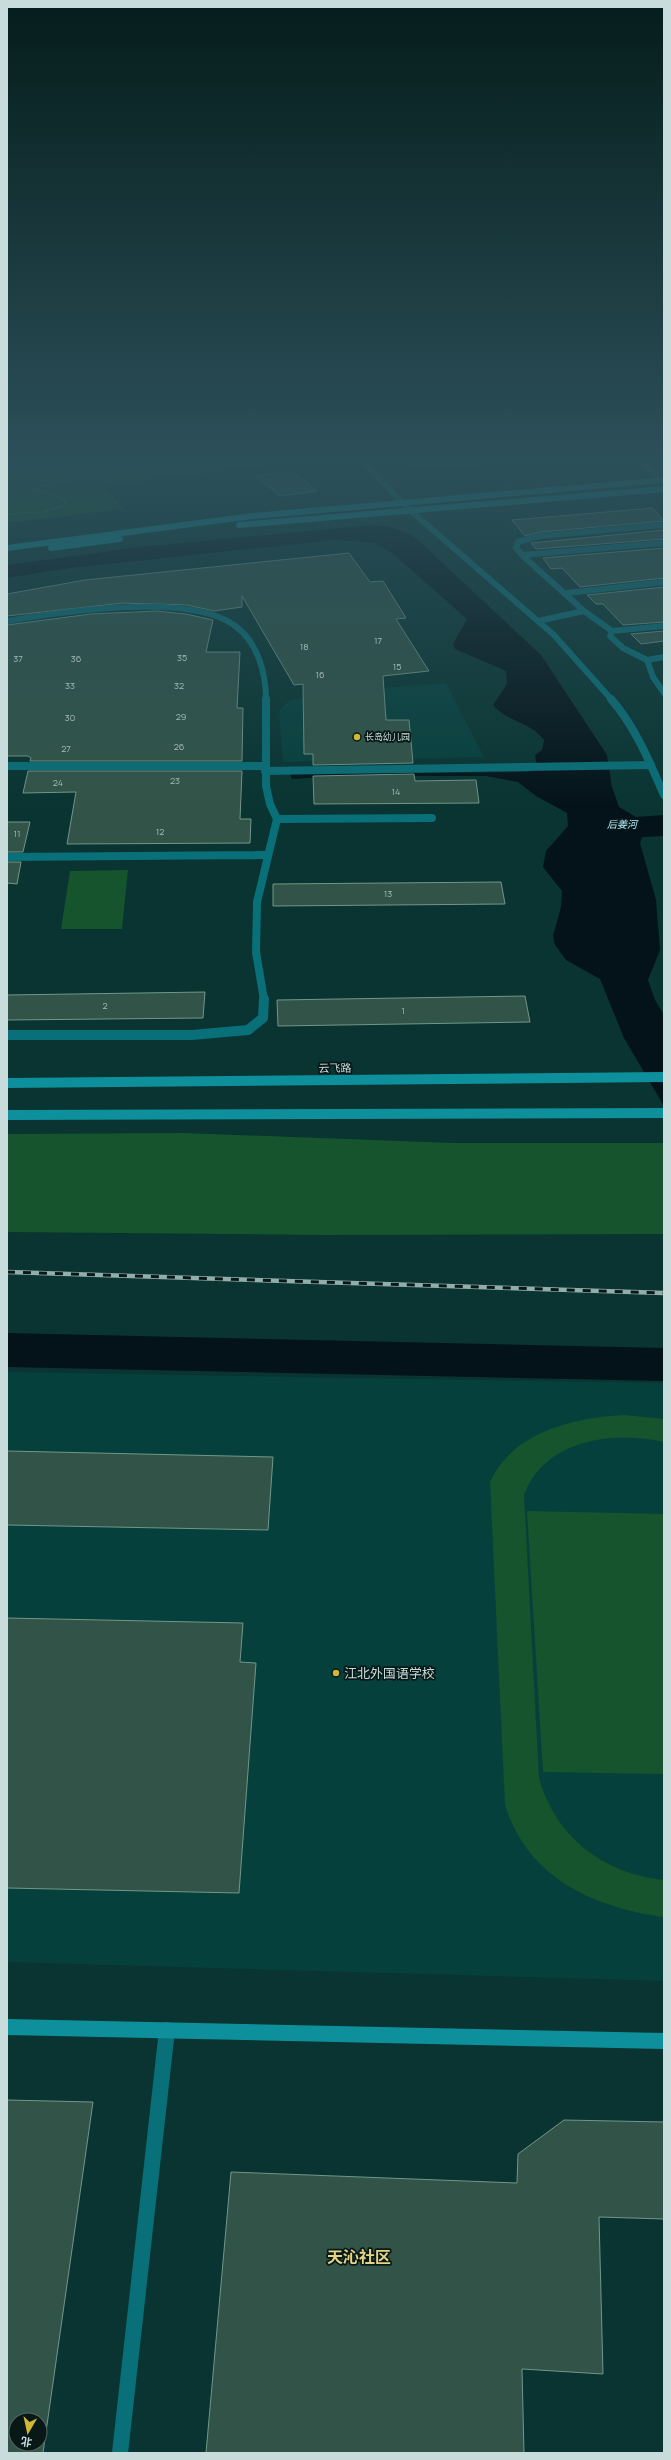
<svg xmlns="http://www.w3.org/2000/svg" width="671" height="2460" font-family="Manrope,'Noto Sans SC',sans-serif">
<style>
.built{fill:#06403c}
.green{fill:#15542c}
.water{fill:#041319}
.building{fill:#325448;stroke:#729789;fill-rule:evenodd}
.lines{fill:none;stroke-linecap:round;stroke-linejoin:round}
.path{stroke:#577976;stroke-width:1.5;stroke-dasharray:1 1;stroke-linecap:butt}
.lane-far3{stroke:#096f78;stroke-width:6}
.lane-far2{stroke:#096f78;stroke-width:8}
.lane-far1{stroke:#096f78;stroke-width:10}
.lane{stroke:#096f78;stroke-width:16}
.street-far1{stroke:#096f78;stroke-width:6}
.street{stroke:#096f78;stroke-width:8}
.secondary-far2{stroke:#0d909c;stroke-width:6}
.secondary-far1{stroke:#0d909c;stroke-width:10}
.secondary{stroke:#0d909c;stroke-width:16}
.rail-casing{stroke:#92adab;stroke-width:4.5}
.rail{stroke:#081817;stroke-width:3;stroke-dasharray:8;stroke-linecap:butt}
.poi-dot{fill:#d1b736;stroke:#081817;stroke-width:1.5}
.labels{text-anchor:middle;stroke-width:3.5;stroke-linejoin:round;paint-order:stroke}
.number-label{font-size:9px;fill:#a2bbb6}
.far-poi-label{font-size:9px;fill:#c8dddb;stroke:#081817;text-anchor:start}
.far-water-label{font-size:10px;font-style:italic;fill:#b3e8fd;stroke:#081817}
.street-label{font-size:11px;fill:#c8dddb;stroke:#081817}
.near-poi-label{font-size:13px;fill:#c8dddb;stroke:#081817;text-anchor:start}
.near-quarter-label{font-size:16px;font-weight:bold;fill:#e5d486;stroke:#081817}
</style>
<rect width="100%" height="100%" fill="#093431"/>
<path class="built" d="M446,683L484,757L283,762L279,710L290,700L330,692Z
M7,1372L664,1383V1981L7,1962Z"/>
<path class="green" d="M7,462H291L105,485L124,509L7,523Z
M128,870L122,929H61L70,871Z
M183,1133L454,1143H663L664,1234L322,1235L7,1232V1134Z
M624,1415L664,1419V1442C612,1430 544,1440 524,1495L539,1778C555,1837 604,1874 664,1880V1917C593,1907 528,1878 505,1805L490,1482C513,1431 574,1418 624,1415Z
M527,1511L664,1514V1774L543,1772Z"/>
<path class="water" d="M373,525C392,527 404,529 419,541L541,655L607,755L612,787L619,807L636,817L664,815V836L642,837L640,843L656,900L660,950L648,980L655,1000L664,1015V1106L624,1038L600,979L566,960L555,945L553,936L561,907L562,891L543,867L546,851L568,826L567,813L536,796L518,782L486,776H325L324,777L292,779L290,774L527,772L537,768L535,755L542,750L544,740C531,722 507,722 493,705L507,684L506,671L455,649L453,644L467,619L392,553L376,543L335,540L70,568L7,578V565L140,547Z
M7,1333L664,1348V1381L7,1367Z"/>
<path class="building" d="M292,471L317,491L280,496L256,476Z
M653,508L664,521L540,532L525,536L512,520Z
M664,530V539L536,549L531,543Z
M664,548V578L580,587L562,568L551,569L543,558Z
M349,553L370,582L383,581L406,618L396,619L429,671L383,676L386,720H409L413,763L313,765V754H304L303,684L294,685L242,596V607L214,611L187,605L123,603L7,616V594L85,580Z
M664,587V622L623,625L603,604H596L587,595Z
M156,611L186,614L213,620L206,652H240L237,708H243L242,761H30L31,758L28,756H7V625L91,614Z
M664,631V641L641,644L631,634Z
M28,771H242L240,819H251L250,843L67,844L76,792L23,793Z
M414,774L415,781L476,780L479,803L314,804L313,776Z
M7,822H30L23,852H7Z
M7,862H21L17,884L7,883Z
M501,882L505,904L273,906V884Z
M205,992L203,1018L7,1020V995Z
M525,996L530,1022L278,1026L277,1000Z
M7,1451L273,1457L268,1530L7,1525Z
M7,1618L243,1623L240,1662L256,1663L239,1893L7,1888Z
M7,2100L93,2102L43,2453H7ZM16,2420H40V2444H16Z
M564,2120L664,2122V2219L599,2217L603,2374L522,2369L524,2453H206L231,2172L517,2183L518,2154Z"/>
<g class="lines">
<path class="path" d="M39,466L35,475L53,476L56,482
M7,467L55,466L66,462
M7,514L42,512L64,506L65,501L62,498L34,490L41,486L116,471L202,462"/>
<path class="lane-far3" d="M408,462L427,465L482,462
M642,462L659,480
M522,555L664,543
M567,593L664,582
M584,611L524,557L516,548L518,542L540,536L664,525
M7,621C61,612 188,592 234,625C258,642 266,673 266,700
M538,621L584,611L612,631L610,636L623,648L647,660L653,677L664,693
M612,631L664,626
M647,660L664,657"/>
<path class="lane-far2" d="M7,766H265
M265,771L651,765
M277,819L432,818
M7,857L268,855
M264,1000L256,952L257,902L277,819L270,804L266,786V699"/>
<path class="lane-far1" d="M7,1035H192L248,1030L263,1018L264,999"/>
<path class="lane" d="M120,2453L167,2030"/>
<path class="street-far1" d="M363,462L411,511L554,635L612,700"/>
<path class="street" d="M611,699C635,726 650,763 664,795"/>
<path class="secondary-far2" d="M239,525L664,489
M7,548L253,516L664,480
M51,548L120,539"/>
<path class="secondary-far1" d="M7,1083L664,1077
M7,1115L664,1113"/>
<path class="secondary" d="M7,2027L664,2041"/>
<g class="rail-casing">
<path id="rail" d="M7,1272L664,1293"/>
</g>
<use href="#rail" class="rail"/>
</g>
<linearGradient id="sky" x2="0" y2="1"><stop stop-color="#051d1b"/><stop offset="0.57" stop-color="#2c505a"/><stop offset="1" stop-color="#2c505a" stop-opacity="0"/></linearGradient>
<rect width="671" height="807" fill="url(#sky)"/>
<g class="poi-dot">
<circle cx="357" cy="737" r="4"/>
<circle cx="336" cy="1673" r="4"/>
</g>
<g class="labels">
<g class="number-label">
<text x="378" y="644">17</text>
<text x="304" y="650">18</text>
<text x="182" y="661">35</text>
<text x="18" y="662">37</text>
<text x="76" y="662">36</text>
<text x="397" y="670">15</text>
<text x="320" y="678">16</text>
<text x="70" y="689">33</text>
<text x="179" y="689">32</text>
<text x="181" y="720">29</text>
<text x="70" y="721">30</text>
<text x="179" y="750">26</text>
<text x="66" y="752">27</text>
<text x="175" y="784">23</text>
<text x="58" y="786">24</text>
<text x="396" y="795">14</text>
<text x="160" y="835">12</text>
<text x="17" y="837">11</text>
<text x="388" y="897">13</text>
<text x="105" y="1009">2</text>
<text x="403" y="1014">1</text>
</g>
<g class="far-poi-label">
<text x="365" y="740">长岛幼儿园</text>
</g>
<g class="far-water-label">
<text x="622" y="828">后姜河</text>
</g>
<g class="street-label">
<text transform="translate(335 1068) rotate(-1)" y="4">云飞路</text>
</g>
<g class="near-poi-label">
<text x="344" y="1678">江北外国语学校</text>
</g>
<g class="near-quarter-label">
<text x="359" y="2263">天沁社区</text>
</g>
</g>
<rect width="671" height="2460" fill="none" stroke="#c8dddb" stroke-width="16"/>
<g transform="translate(28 2432) rotate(189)"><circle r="19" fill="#081817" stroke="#556765"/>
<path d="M0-3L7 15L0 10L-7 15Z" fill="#d1b736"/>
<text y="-6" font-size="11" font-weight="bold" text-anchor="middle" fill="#c8dddb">北</text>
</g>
</svg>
